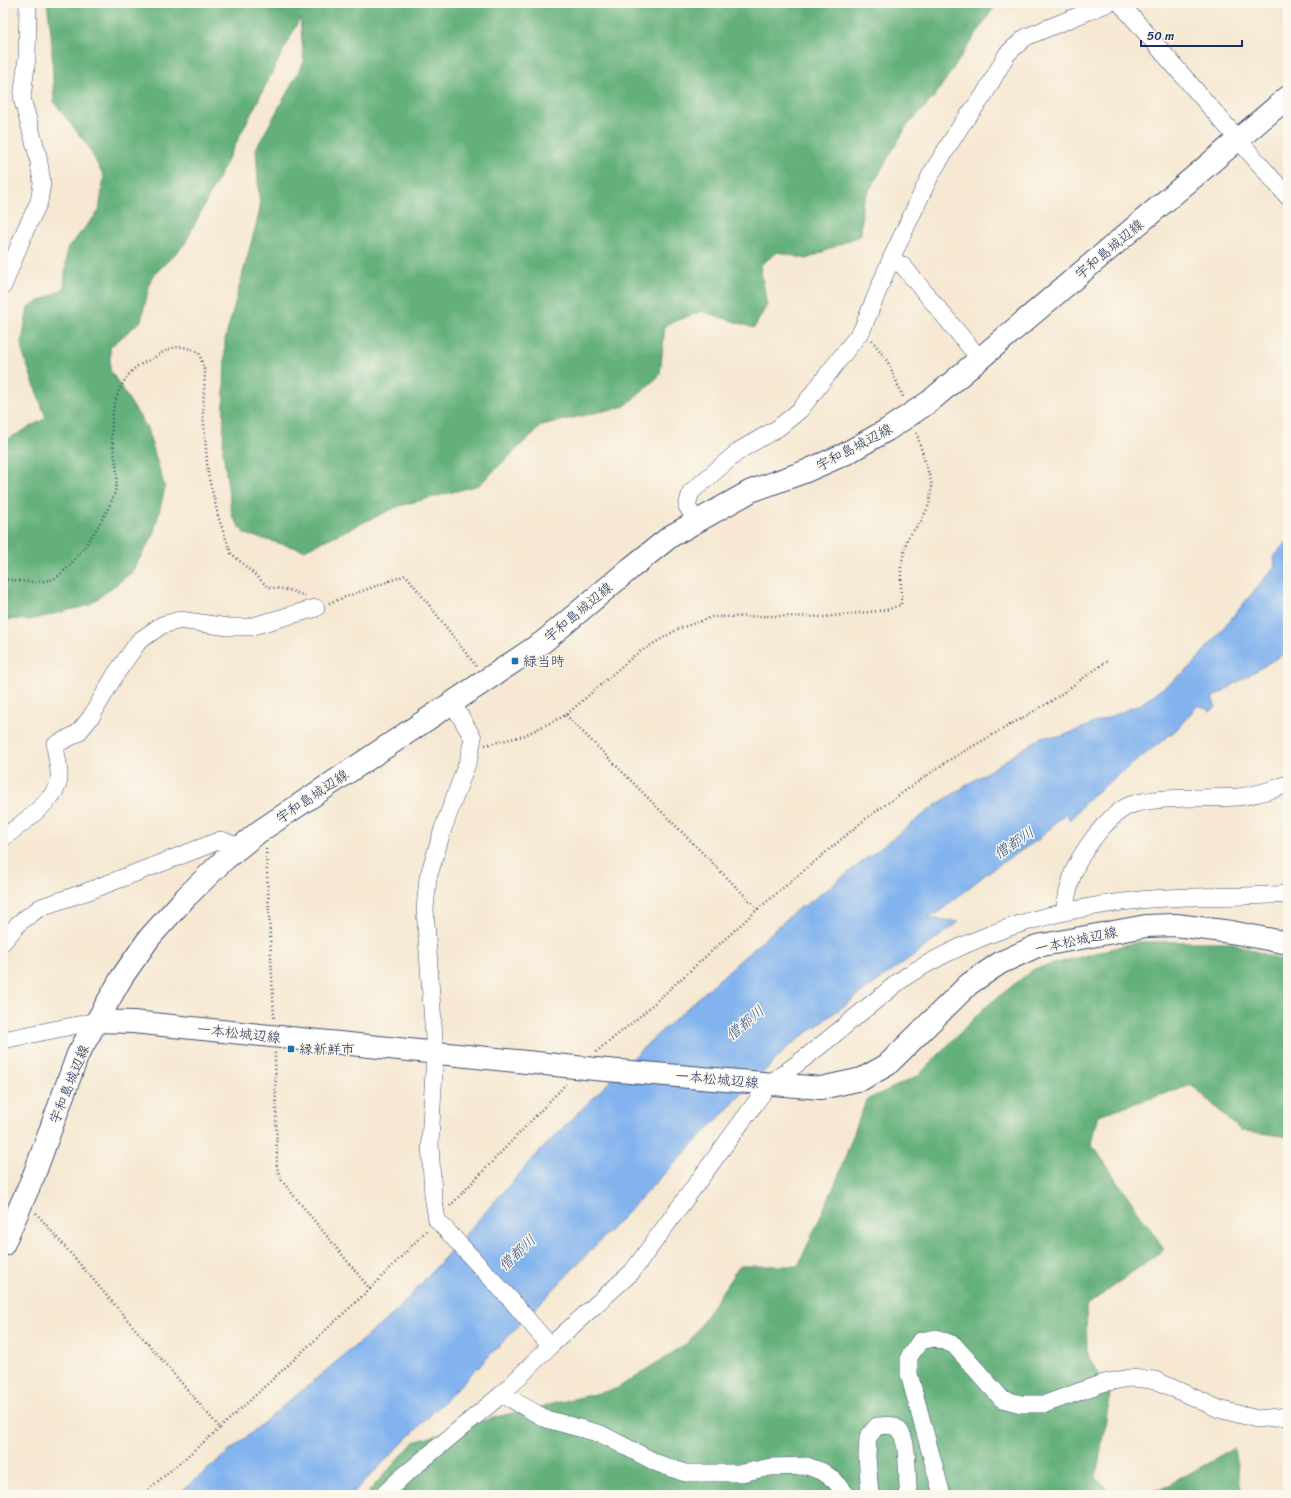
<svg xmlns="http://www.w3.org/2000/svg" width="1291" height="1498" font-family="Sriracha,'Klee One',sans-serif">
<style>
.forest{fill:#63b07a;stroke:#3f706c}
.water{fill:#82b3ee;stroke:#4e71a6}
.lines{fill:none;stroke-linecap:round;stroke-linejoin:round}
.minor-casing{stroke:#3c4b6f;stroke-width:18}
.major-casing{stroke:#3c4b6f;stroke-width:24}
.path{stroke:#3c4b6f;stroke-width:2.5;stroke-dasharray:1 3;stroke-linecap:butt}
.minor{stroke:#fff;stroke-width:17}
.major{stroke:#fff;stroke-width:22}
.poi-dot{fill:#1f6fb2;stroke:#fbf7ec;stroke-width:1.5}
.labels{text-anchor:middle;stroke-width:3;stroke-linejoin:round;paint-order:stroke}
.street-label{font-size:14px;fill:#1b2f5e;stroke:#fbf7ec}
.poi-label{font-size:14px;fill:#1b2f5e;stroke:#fbf7ec;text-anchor:start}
.water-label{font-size:15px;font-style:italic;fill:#3a5789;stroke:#fbf7ec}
</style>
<rect width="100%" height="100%" fill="#fbf7ec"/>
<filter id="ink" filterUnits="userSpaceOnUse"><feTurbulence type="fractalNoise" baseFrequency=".025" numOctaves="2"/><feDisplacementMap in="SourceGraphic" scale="8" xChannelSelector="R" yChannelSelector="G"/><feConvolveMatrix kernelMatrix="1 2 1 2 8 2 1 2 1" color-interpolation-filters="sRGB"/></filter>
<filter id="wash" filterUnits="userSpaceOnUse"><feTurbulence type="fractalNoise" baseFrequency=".012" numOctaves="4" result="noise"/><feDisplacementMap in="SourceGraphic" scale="16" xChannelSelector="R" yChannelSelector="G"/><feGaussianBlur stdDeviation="0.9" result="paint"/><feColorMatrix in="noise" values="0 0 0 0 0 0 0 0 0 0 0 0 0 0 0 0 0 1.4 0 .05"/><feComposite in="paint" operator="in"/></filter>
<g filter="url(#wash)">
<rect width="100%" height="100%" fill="#f6e8d2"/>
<path class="forest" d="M47,3H997L934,97L906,127L862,203L861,235L807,259L778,252L760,265L767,305L754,328L702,311L665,325L660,375L625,406L542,425L479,485L399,506L304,550L245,534L232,516L223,451L225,340L260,210L256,149L304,62L300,18L184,245L151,278L141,321L110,347V370L147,428L165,488L153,536L131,573L89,605L30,620L3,619V442L46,418L21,348L28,307L64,289L67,249L99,211L104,177L88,146L54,102L51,31Z
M1137,942H1230L1283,961L1288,949V1137L1240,1130L1192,1085L1098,1115L1091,1143L1164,1249L1086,1306L1087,1352L1110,1395L1096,1478L1115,1495H368L370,1490L414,1442L496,1417L616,1389L689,1342L739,1266H798L836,1182L866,1100L918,1076L984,1008L1034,969Z
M1234,1449L1242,1495H1137L1161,1489Z"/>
<path class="water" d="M1288,541V651L1212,698L1216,707L1211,711L1198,705L1176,730L1090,797L1070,820L1066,813L1039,839L991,870L940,911L928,918L959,922L789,1046L665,1173L499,1346L351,1495H177L397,1311L538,1153L647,1044L801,906H805L936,805L1043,736L1060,737L1141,704L1190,668L1275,566L1274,555Z"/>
</g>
<g filter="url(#ink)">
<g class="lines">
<g class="minor-casing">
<path id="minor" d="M1120,3L1288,197
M891,259L903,266L979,358
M3,286L25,231L39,202L42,183L38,156L22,98L27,58L28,3
M696,521L687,506L691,492L740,450L778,428L800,410L862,330L891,259L931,174L962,124L984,95L1007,54L1026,37L1109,3
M452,702L473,738L469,758L443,829L428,878L425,909L435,1052L430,1143L433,1195L437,1220L512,1301L550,1346
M3,838C18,826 58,799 59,779C60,768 56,756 55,745L78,733L91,717L115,675L139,641L162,625L180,620L228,627H249L316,608
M1064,912C1066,899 1069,886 1073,873C1081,852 1106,818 1126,807C1149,795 1209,799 1238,797C1255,795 1272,790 1288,784
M3,942L19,923L41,907L86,892L221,840L240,847
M3,1040L97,1021
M502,1394L546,1419L601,1434L657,1463L685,1473H742L771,1467L807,1466L823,1472L834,1480L847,1495
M383,1495L402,1477L502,1394L550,1346L632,1272L770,1083C805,1060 837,1032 870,1005C883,995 895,984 908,975C982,930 1054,909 1140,900C1189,895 1239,898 1288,894
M870,1495L867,1456L868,1437L877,1426C882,1426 888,1424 893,1426C912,1433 905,1477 909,1495
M942,1495L909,1374V1357L920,1341L936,1338L954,1345L1002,1399L1021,1404H1045L1103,1383L1129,1378L1155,1380L1219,1409L1257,1419L1288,1416"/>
</g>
<g class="major-casing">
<path id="major" d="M97,1021L133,1022L595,1069L821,1088L862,1079L887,1065L969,984L1000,963L1037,946L1146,926L1176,925L1231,932L1288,943
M3,1245L34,1175L78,1054L122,977L150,937L186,897L224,860L260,831L543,642L632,567L671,536L751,491L804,472L845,454L887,430L929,402L1288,97"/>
</g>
<path class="path" d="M872,340L888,362L904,399
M3,579C18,581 43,585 57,577C75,565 113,508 116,487C119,470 114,456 112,439C110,414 115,388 134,369C139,364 148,361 155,357C172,346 181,343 199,353L205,372L203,412L208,474L219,519L231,553L268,587L289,590L305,596
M329,603L406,575L476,666
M566,715L758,909
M485,745L523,736L566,715L636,654L678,629L712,617L775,616L824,617L886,610L901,605V565L907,539L921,521L929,505L932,485L916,431
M266,849L274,1019
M596,1052L638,1018L758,909L868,817L949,760L1050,702L1107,661
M450,1206L566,1084
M36,1213L220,1428L142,1495
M370,1289L427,1230
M220,1428L370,1289L282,1181L277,1168L275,1052"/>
<use href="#minor" class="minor"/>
<use href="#major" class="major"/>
</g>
</g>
<g class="poi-dot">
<rect x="511" y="657" width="8" height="8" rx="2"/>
<rect x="287" y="1045" width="8" height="8" rx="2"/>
</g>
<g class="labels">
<g class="street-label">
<text transform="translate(1109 249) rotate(-40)" y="5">宇和島城辺線</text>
<text transform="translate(854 447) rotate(-28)" y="5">宇和島城辺線</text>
<text transform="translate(578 612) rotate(-40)" y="5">宇和島城辺線</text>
<text transform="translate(312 796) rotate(-34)" y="5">宇和島城辺線</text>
<text transform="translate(1076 940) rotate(-12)" y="5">一本松城辺線</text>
<text transform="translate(239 1033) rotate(6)" y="5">一本松城辺線</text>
<text transform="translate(717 1079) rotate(5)" y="5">一本松城辺線</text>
<text transform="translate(69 1084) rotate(-68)" y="5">宇和島城辺線</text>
</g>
<g class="poi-label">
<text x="523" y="666">緑当時</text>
<text x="299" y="1054">縁新鮮市</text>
</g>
<g class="water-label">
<text transform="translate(1014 843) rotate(-33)" y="5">僧都川</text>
<text transform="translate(745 1023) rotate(-40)" y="5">僧都川</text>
<text transform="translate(517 1253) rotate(-43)" y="5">僧都川</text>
</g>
</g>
<rect width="1291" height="1498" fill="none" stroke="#fbf7ec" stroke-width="16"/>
<path d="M1141 40v6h101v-6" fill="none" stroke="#1b2f5e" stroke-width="2"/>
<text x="1147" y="40" font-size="12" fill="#1b2f5e" stroke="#fbf7ec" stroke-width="3" paint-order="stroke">50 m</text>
</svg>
